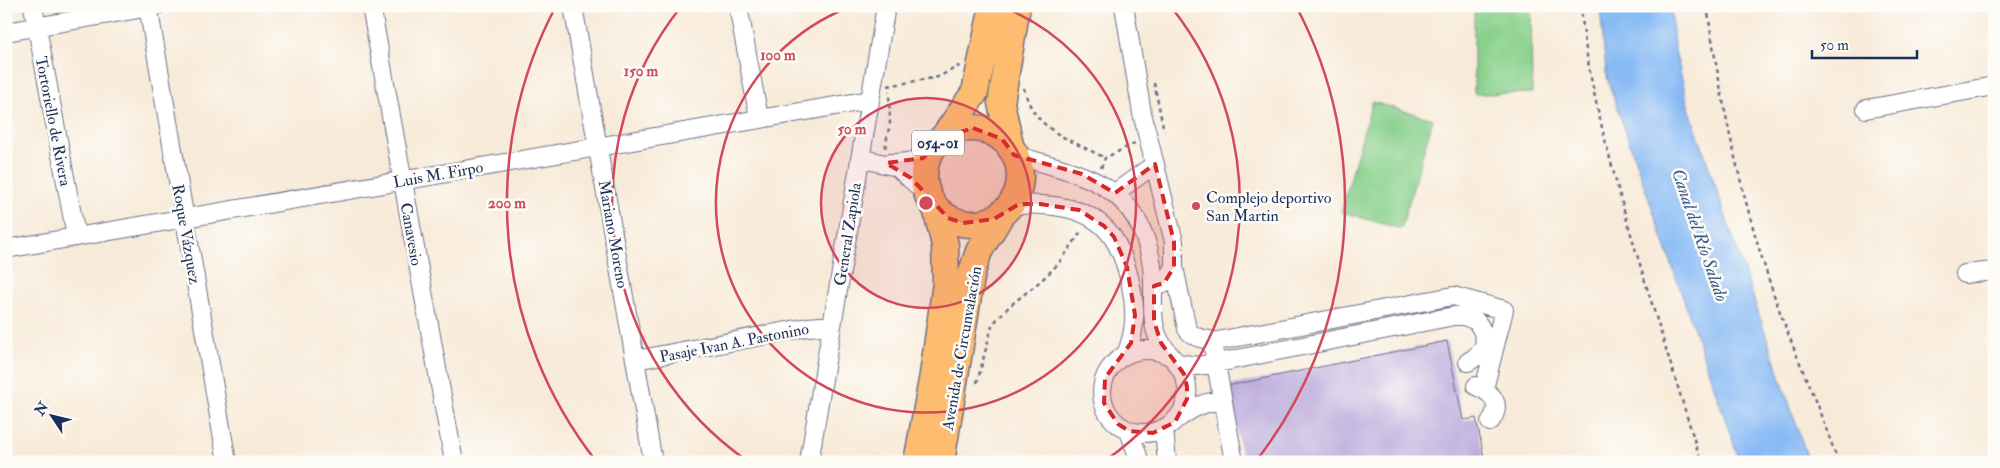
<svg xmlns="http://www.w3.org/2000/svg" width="2000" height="468" font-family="'IM FELL Double Pica',serif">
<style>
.green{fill:#88d08b;stroke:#528074}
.water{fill:#87baf5;stroke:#5174aa}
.building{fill:#baa9dc}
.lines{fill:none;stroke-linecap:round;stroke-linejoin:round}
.minor-casing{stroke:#687089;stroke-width:20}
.highway-casing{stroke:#687089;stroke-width:29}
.path{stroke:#687089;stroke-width:2.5;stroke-dasharray:4 4;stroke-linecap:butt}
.minor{stroke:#fff;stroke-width:18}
.highway{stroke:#fdbc70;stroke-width:26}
.marked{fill:#d62828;fill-opacity:0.2;stroke:#d62828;stroke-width:4;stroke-dasharray:10 6;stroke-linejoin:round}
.ring{fill:none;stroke:#d1495b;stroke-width:2.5}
.poi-dot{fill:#d1495b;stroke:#fdfcf7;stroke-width:2}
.labels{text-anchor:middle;stroke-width:5;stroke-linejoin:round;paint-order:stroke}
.shield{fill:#fdfcf7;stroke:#5f6c8c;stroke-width:1}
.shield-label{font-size:15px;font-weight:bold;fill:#1b2f5e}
.street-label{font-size:16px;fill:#1b2f5e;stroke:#fdfcf7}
.poi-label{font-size:16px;fill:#1b2f5e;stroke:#fdfcf7;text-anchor:start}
.water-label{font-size:18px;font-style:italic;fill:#3b598b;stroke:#fdfcf7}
.centre{fill:#d1495b;stroke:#fdfcf7;stroke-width:2.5}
.ring-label{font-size:15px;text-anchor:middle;font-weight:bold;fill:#d1495b;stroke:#fdfcf7;stroke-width:5;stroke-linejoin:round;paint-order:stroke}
</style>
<rect width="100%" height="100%" fill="#fdfcf7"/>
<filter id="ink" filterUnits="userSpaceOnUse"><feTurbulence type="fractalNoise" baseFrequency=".02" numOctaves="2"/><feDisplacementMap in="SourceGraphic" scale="10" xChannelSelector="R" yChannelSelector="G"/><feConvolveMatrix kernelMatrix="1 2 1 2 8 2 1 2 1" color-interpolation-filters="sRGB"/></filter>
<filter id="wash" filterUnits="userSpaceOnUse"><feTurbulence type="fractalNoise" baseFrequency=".0096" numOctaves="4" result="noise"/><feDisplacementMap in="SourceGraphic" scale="20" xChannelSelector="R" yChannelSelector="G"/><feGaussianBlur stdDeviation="1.12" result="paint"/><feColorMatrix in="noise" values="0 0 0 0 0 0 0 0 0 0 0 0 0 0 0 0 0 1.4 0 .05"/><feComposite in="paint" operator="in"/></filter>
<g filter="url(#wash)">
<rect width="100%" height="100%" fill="#f8ead8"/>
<path class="green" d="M1474,6H1531L1532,93L1474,94Z
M1372,102L1433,119L1401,229L1341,212Z"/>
<path class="water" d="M1600,6H1671L1674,46L1688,105L1809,462H1740L1609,84L1606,72Z"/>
<g id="blocks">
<path class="building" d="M1447,341L1463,420L1476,418L1485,462H1243L1227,386Z"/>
</g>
</g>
<g filter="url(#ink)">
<use href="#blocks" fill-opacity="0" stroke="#687089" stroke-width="1"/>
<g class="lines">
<g class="minor-casing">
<path id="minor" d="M33,6L76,236
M148,6L227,462
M371,6L454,462
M573,6L653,462
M738,6L759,118
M1124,6L1142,113L1174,242V267L1164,283L1154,286
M6,32L156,6
M1866,109L1994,86
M1014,155C1080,174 1136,181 1151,260C1156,283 1150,306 1155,328C1160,352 1185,363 1187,387C1191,423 1148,446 1119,425C1079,394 1116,332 1168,355
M860,158L897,167L928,195
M889,163C907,163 919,162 932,149
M1115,193L1155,164
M1008,207C1023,203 1038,204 1054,206C1104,212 1121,239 1131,286C1136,309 1136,332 1126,354
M6,249L870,100
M1174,267L1187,329C1193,338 1204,339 1214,341
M1965,274L1994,271
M636,360L808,327L832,325
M1177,363L1196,366L1217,363L1454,316H1465L1476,321C1490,339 1487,351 1468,362
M1476,386C1493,393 1503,404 1490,422
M1179,418C1193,407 1205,402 1223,400
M1164,429L1167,462
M1129,431L1140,462
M809,462L886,6
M1234,462L1212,342L1453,296L1504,310L1484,389"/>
</g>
<g class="highway-casing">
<path id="highway" d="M924 176a48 48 0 1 1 96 0a48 48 0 1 1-96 0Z
M943,138L975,92L993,6
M1011,149L1001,103L1017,6
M917,462L933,375L946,283L945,245L936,208
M941,462L972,272L979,251L1003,212"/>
</g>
<path class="path" d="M1581,6C1586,71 1603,133 1620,196C1645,285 1674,373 1701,462
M1707,6C1721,104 1742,201 1774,295C1793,351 1819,405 1838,462
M1154,83L1164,131
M888,86L938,77L961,65
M1024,88C1034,132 1071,139 1105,158
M885,148L890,123L889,92
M1101,168L1105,158L1135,143
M977,383L992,326C1007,304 1030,292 1049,273C1062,261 1072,245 1082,230"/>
<use href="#minor" class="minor"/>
<use href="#highway" class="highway"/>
</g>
</g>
<path class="marked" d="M973,128L1002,139L1014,155L1082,174L1115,193L1155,164L1174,242V267L1164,283L1154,286V321L1161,343L1184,374L1187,387V399L1175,422L1153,433L1129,431L1118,424L1104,403L1105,378L1131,343L1135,315L1127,267L1114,237L1104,226L1079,210L1040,204H1019L994,219L963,223L948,218L911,178L886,163L923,158L943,138Z"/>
<circle cx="926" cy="203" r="105" fill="#d1495b" fill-opacity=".12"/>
<g class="ring">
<circle cx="926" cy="203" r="105"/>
<path d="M1000 6A210 210 0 1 1 852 6"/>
<path d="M746 460A314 314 0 0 1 680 8M1172 8A314 314 0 0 1 1106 460"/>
<path d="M596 461A419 419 0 0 1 556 6M1296 6A419 419 0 0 1 1256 461"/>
</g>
<circle class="poi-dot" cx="1196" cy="206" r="5"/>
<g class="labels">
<rect class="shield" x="912" y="130.5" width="52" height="25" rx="4"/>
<g class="shield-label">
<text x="938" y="148">054-01</text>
</g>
<g class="street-label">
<text transform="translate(54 121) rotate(79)" y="6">Tortoriello de Rivera</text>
<text transform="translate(438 174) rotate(-10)" y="6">Luis M. Firpo</text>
<text transform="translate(187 234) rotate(80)" y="6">Roque Vázquez</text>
<text transform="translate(412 234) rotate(80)" y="6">Canavesio</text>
<text transform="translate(614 234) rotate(80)" y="6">Mariano Moreno</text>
<text transform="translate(847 234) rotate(-81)" y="6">General Zapiola</text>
<text transform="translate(734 342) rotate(-11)" y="6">Pasaje Ivan A. Pastonino</text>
<text transform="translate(961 348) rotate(-80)" y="6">Avenida de Circunvalación</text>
</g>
<g class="poi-label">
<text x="1206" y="203">Complejo deportivo<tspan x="1206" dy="18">San Martin</tspan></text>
</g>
<g class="water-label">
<text transform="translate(1700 235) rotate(71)" y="6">Canal del Río Salado</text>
</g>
</g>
<circle cx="926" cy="203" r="8" class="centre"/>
<g class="ring-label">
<text x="778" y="60">100 m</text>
<text x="641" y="76">150 m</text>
<text x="852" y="134">50 m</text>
<text x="507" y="208">200 m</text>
</g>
<rect width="2000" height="468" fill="none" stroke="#fdfcf7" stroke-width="25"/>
<g transform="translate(52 416) rotate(305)" stroke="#fdfcf7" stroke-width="4" paint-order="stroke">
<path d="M0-4L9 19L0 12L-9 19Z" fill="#1b2f5e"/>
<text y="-8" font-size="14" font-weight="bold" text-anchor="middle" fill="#1b2f5e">N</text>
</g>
<path d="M1812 50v8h105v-8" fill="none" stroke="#1b2f5e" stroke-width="2.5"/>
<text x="1820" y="50" font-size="15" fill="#1b2f5e" stroke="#fdfcf7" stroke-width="4" paint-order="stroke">50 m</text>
</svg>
